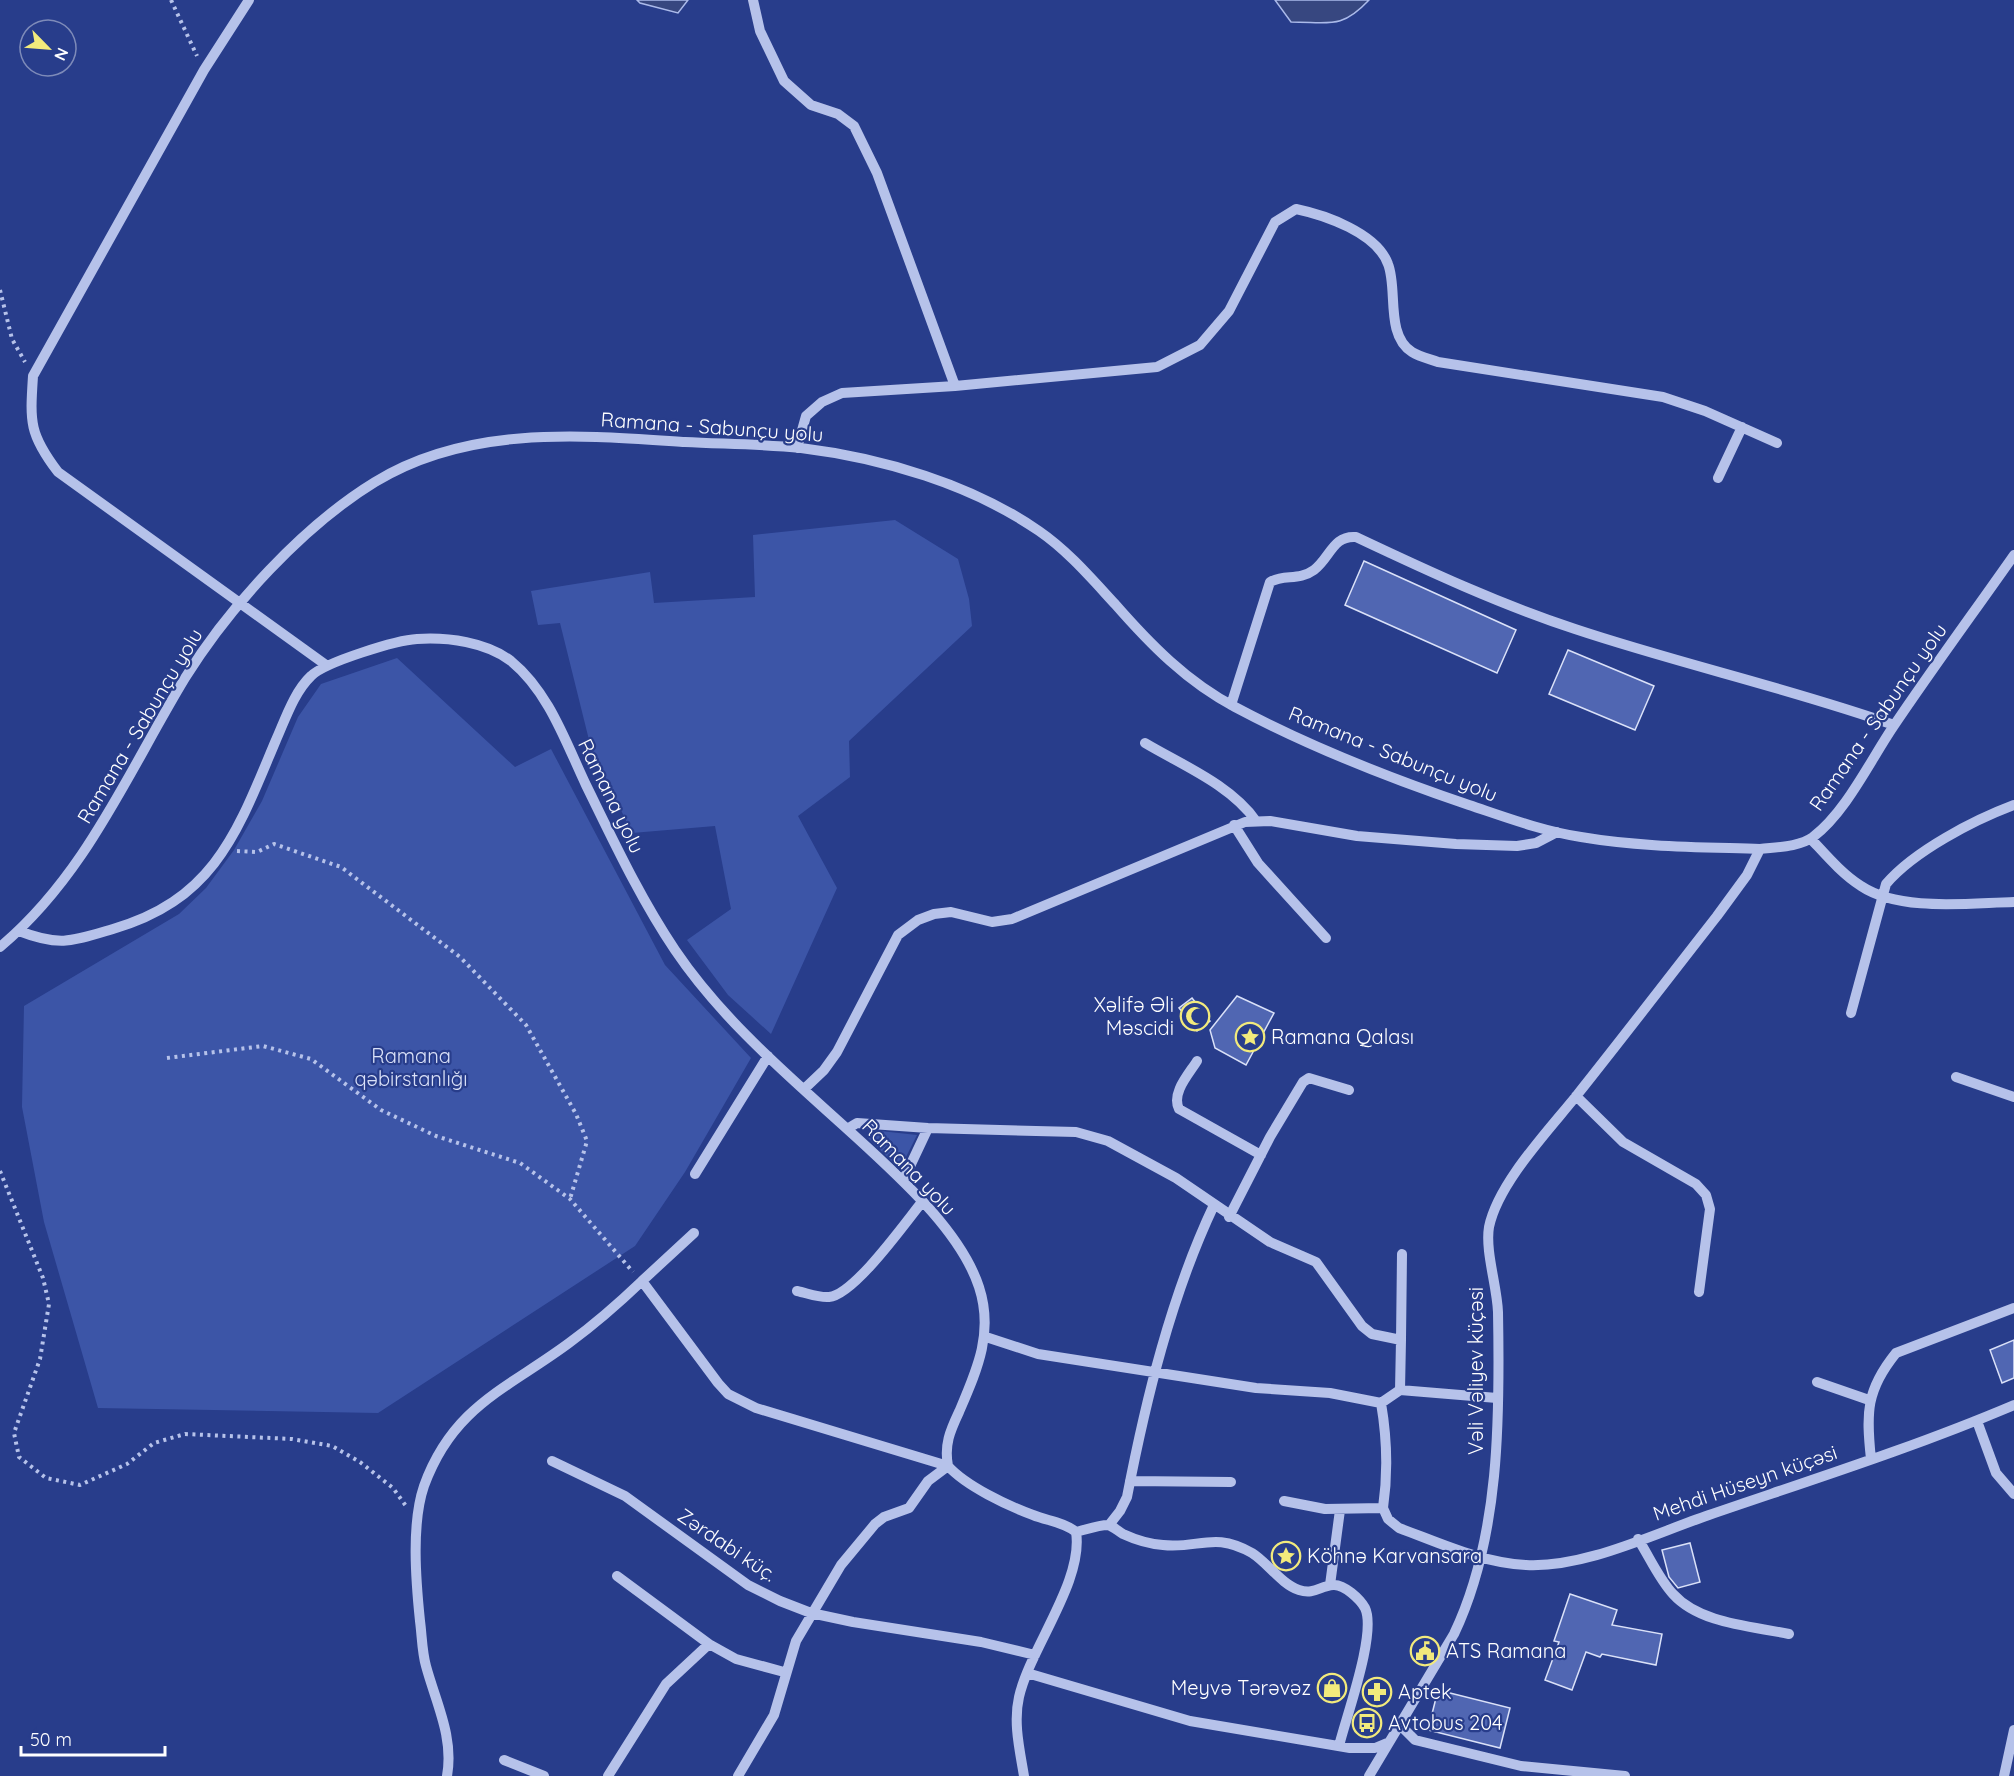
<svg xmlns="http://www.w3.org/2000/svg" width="2014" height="1776" font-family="Quicksand,sans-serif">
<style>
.green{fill:#3c55a7}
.water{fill:#374780;stroke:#abbaea;stroke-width:1.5}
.building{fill:#5066b2;stroke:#dae1f8;stroke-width:1.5}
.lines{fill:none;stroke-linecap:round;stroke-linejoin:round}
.path{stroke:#b6c2ea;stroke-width:4;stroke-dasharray:3 4.5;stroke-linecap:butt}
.minor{stroke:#b6c2ea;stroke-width:10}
.labels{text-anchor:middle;stroke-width:4.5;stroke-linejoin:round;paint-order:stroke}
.street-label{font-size:20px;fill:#fff;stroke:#283d8b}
.poi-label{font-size:20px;fill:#fff;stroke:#283d8b;text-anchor:start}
.park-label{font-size:20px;fill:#dae1f8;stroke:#283d8b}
</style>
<rect width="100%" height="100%" fill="#283d8b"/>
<path class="green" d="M895,520L958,559L969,599L972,626L849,741L850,777L798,816L837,888L771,1034L728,995L687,940L731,909L715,826L632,833L591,748L560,623L538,625L531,591L650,572L654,603L755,597L753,535Z
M397,658L515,767L551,749L665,965L751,1058L685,1172L635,1246L378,1413L98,1408L44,1222L22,1107L24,1006L179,914L206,888L234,850L262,801L298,717L321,684Z
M871,1130L917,1135L900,1169L867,1137Z"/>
<path class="water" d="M637,0H688L678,13L640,3Z
M1275,0H1369C1341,30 1329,22 1291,22Z"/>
<path class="building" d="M1364,561L1516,630L1497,673L1345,605Z
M1568,650L1654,686L1635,730L1549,694Z
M1237,996L1274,1013L1246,1065L1215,1048L1210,1030Z
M1192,998L1210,1021L1197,1031L1179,1008Z
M2014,1340V1378L2002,1383L1990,1350Z
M1690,1543L1700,1582L1678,1588L1669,1577L1662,1550Z
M1570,1594L1617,1610L1612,1625L1662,1634L1656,1665L1602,1654L1600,1657L1586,1652L1572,1690L1545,1680L1559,1642L1554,1641Z
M1438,1690L1510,1708L1500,1748L1428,1730Z"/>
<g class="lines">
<path class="path" d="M171,0L197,56
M0,290L12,339L25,362
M237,851L257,852L274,844L341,867L460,957L526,1025L576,1114L587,1141L570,1199
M167,1058L263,1046L311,1059L381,1110L436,1136L520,1163L570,1199L633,1272
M0,1171L43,1278L49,1304L40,1359L14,1433L19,1457L46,1478L80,1485L127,1464L154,1443L185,1434L292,1439L332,1446L360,1462L393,1488L406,1506"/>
<path class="minor" d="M249,0L204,70L33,376C30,422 29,434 58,472L326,665
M753,0L760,31L784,81L811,105L838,114L854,126L877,173L955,386
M797,448L806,416L822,402L842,393L955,386L1157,367L1200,345L1229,311L1275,222L1296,209C1325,215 1377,233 1388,264C1398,289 1385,335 1412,352C1420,357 1430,359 1438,362L1663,397L1705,411L1777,443
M1718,478L1742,427
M1231,705L1270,582C1284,574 1299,581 1314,570C1330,558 1333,535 1356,537C1428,571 1499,604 1575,629C1680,664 1789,688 1894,725
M1145,743C1182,765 1231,785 1256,821
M1234,825L1258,863L1326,938
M1811,839C1826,855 1842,874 1861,886C1900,912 1968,903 2014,902
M19,931C60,947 73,941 113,929C216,899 238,830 276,740C285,720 294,692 311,676C325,662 397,640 417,639C448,637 486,642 511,661C549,692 566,743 586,785C614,842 640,898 675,950C727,1027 801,1086 868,1148C908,1185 962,1235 979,1287C994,1333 977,1370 959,1412C950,1431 944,1445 948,1466
M0,947C86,875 128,772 185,678C229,607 303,526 375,482C468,425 580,435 685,442C723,444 763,444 801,448C882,458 971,484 1039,531C1068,551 1091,578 1115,604C1150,644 1187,682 1235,707C1310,747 1389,778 1469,805C1505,817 1542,831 1581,837C1639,847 1701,847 1760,849C1777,847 1799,847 1813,837C1846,812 1870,761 1893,727C1932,669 1974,612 2014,555
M1851,1013L1886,884C1914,851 1974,820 2014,805
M1197,1061C1189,1074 1171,1093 1179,1109L1261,1155
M1956,1077L2014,1097
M804,1089L824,1070L837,1052L898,935L918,920L934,914L951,912L992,922L1012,919L1245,822L1270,821L1357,836L1456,844L1517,846L1536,843L1557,832
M1576,1096L1623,1142L1696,1184L1706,1195L1710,1209L1699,1292
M847,1129L857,1123L928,1128L1076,1132L1108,1141L1176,1178L1270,1242L1316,1262L1362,1326L1372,1334L1401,1340L1400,1390L1497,1398
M695,1174L768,1056
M903,1181L928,1128
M1229,1217L1270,1137L1303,1082L1309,1078L1349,1090
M694,1233L642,1281L718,1383L728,1394L756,1408L948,1466C966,1486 1008,1506 1033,1515C1048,1521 1064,1522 1076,1532
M797,1291C807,1293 819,1298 829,1297C854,1295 905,1223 922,1202
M986,1337L1038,1354L1256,1388L1330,1393L1381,1403L1400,1390
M1401,1340L1402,1254
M1817,1382L1869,1400
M1381,1403C1387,1438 1388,1474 1383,1508
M1977,1421L1996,1473L2014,1494
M1871,1459C1866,1413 1866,1390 1896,1353L2014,1308
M552,1461L625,1496L748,1585L780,1601L811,1613L853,1622L981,1642L1035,1655
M1130,1481L1231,1482
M1284,1501L1325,1509L1383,1508L1388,1519L1399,1528C1440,1543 1482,1563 1526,1565C1585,1568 1653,1534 1709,1515C1811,1480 1915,1447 2014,1405
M1109,1525L1120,1511L1127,1497C1146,1399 1171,1296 1214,1205
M1076,1532C1085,1530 1098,1525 1108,1525C1113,1526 1119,1532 1123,1534C1136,1540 1149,1544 1163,1545C1199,1549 1214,1531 1252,1553C1268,1563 1281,1584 1299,1590C1314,1595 1320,1586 1333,1585C1344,1584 1360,1599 1365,1608C1377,1633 1346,1717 1339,1746
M1638,1539C1649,1556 1659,1579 1673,1594C1700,1624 1752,1626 1789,1634
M617,1576L709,1644
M1330,1585L1340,1510
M1027,1673L1190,1721L1350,1748H1375L1387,1743
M1399,1724L1415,1740L1521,1766L1625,1776
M504,1760L544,1776
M447,1776C454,1737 436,1703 426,1666C422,1652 422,1636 420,1621C416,1582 411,1524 424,1486C453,1406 507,1389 569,1343C595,1324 619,1303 642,1281
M608,1776L666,1684L709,1644L736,1659L784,1672
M738,1776L774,1715L796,1641L841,1565L875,1524L884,1517L909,1508L928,1481L948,1466
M1024,1776C1020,1751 1013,1723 1019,1697C1030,1648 1084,1581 1076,1532
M1369,1776L1454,1634C1500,1538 1500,1417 1498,1312C1497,1286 1485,1251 1489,1227C1498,1183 1549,1130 1577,1095C1624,1036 1670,976 1717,916L1747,875L1760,849
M2004,1776L2014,1730"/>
</g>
<defs>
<g id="mosque-ring" transform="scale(1.5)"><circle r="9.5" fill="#283d8b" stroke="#f2ea7c" stroke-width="1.5"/><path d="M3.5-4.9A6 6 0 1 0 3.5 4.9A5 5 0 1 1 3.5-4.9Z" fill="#f2ea7c"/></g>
<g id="sight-ring" transform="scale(1.5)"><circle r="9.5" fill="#283d8b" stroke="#f2ea7c" stroke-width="1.5"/><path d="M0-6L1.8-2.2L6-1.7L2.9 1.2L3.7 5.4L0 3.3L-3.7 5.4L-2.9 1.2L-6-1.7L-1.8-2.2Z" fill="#f2ea7c"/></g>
<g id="civic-ring" transform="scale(1.5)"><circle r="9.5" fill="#283d8b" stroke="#f2ea7c" stroke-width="1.5"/><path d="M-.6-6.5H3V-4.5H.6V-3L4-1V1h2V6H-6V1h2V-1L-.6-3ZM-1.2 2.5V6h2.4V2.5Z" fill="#f2ea7c"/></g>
<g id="shop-ring" transform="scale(1.5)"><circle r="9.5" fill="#283d8b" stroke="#f2ea7c" stroke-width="1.5"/><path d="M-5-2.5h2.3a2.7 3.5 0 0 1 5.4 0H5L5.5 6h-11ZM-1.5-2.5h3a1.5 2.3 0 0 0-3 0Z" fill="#f2ea7c"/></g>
<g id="pharmacy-ring" transform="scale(1.5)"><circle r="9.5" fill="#283d8b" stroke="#f2ea7c" stroke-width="1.5"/><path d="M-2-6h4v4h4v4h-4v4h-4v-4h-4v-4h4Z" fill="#f2ea7c"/></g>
<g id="bus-ring" transform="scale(1.5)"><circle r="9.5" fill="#283d8b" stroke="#f2ea7c" stroke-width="1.5"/><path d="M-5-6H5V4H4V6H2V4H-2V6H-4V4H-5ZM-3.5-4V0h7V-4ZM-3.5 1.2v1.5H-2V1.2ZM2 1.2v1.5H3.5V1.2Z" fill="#f2ea7c"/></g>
</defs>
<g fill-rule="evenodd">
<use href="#mosque-ring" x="1195" y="1016"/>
<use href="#sight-ring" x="1250" y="1037"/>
<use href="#sight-ring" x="1286" y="1556"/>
<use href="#civic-ring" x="1425" y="1651"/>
<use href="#shop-ring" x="1332" y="1688"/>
<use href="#pharmacy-ring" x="1377" y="1692"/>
<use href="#bus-ring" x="1367" y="1723"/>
</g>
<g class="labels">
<g class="street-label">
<text transform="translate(712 427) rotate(4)" y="7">Ramana - Sabunçu yolu</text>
<text transform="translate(1878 717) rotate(-55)" y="7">Ramana - Sabunçu yolu</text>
<text transform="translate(140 726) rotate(-59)" y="7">Ramana - Sabunçu yolu</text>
<text transform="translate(1393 754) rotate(22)" y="7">Ramana - Sabunçu yolu</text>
<text transform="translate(611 796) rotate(64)" y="7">Ramana yolu</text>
<text transform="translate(909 1167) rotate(46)" y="7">Ramana yolu</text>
<text transform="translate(1476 1371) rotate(-90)" y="7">Vəli Vəliyev küçəsi</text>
<text transform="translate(1745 1483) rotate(-19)" y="7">Mehdi Hüseyn küçəsi</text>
<text transform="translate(727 1545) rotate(34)" y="7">Zərdabi küç.</text>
</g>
<g class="poi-label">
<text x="1174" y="1012" text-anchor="end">Xəlifə Əli<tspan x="1174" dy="23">Məscidi</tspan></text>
<text x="1271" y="1044">Ramana Qalası</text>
<text x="1307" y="1563">Köhnə Karvansara</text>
<text x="1446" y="1658">ATS Ramana</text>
<text x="1311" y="1695" text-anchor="end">Meyvə Tərəvəz</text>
<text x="1398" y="1699">Aptek</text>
<text x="1388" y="1730">Avtobus 204</text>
</g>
<g class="park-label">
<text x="411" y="1063">Ramana<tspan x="411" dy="23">qəbirstanlığı</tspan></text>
</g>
</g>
<g transform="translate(48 48) rotate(115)"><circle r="28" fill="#283d8b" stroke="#7e8bb9" stroke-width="1.5"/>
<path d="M0-4.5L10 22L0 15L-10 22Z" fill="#f2ea7c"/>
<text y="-9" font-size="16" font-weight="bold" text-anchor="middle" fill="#ffffff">N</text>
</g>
<path d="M21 1746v9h144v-9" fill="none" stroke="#ffffff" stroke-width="3"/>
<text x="30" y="1746" font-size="18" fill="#ffffff" stroke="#283d8b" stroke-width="4.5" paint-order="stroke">50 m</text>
</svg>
